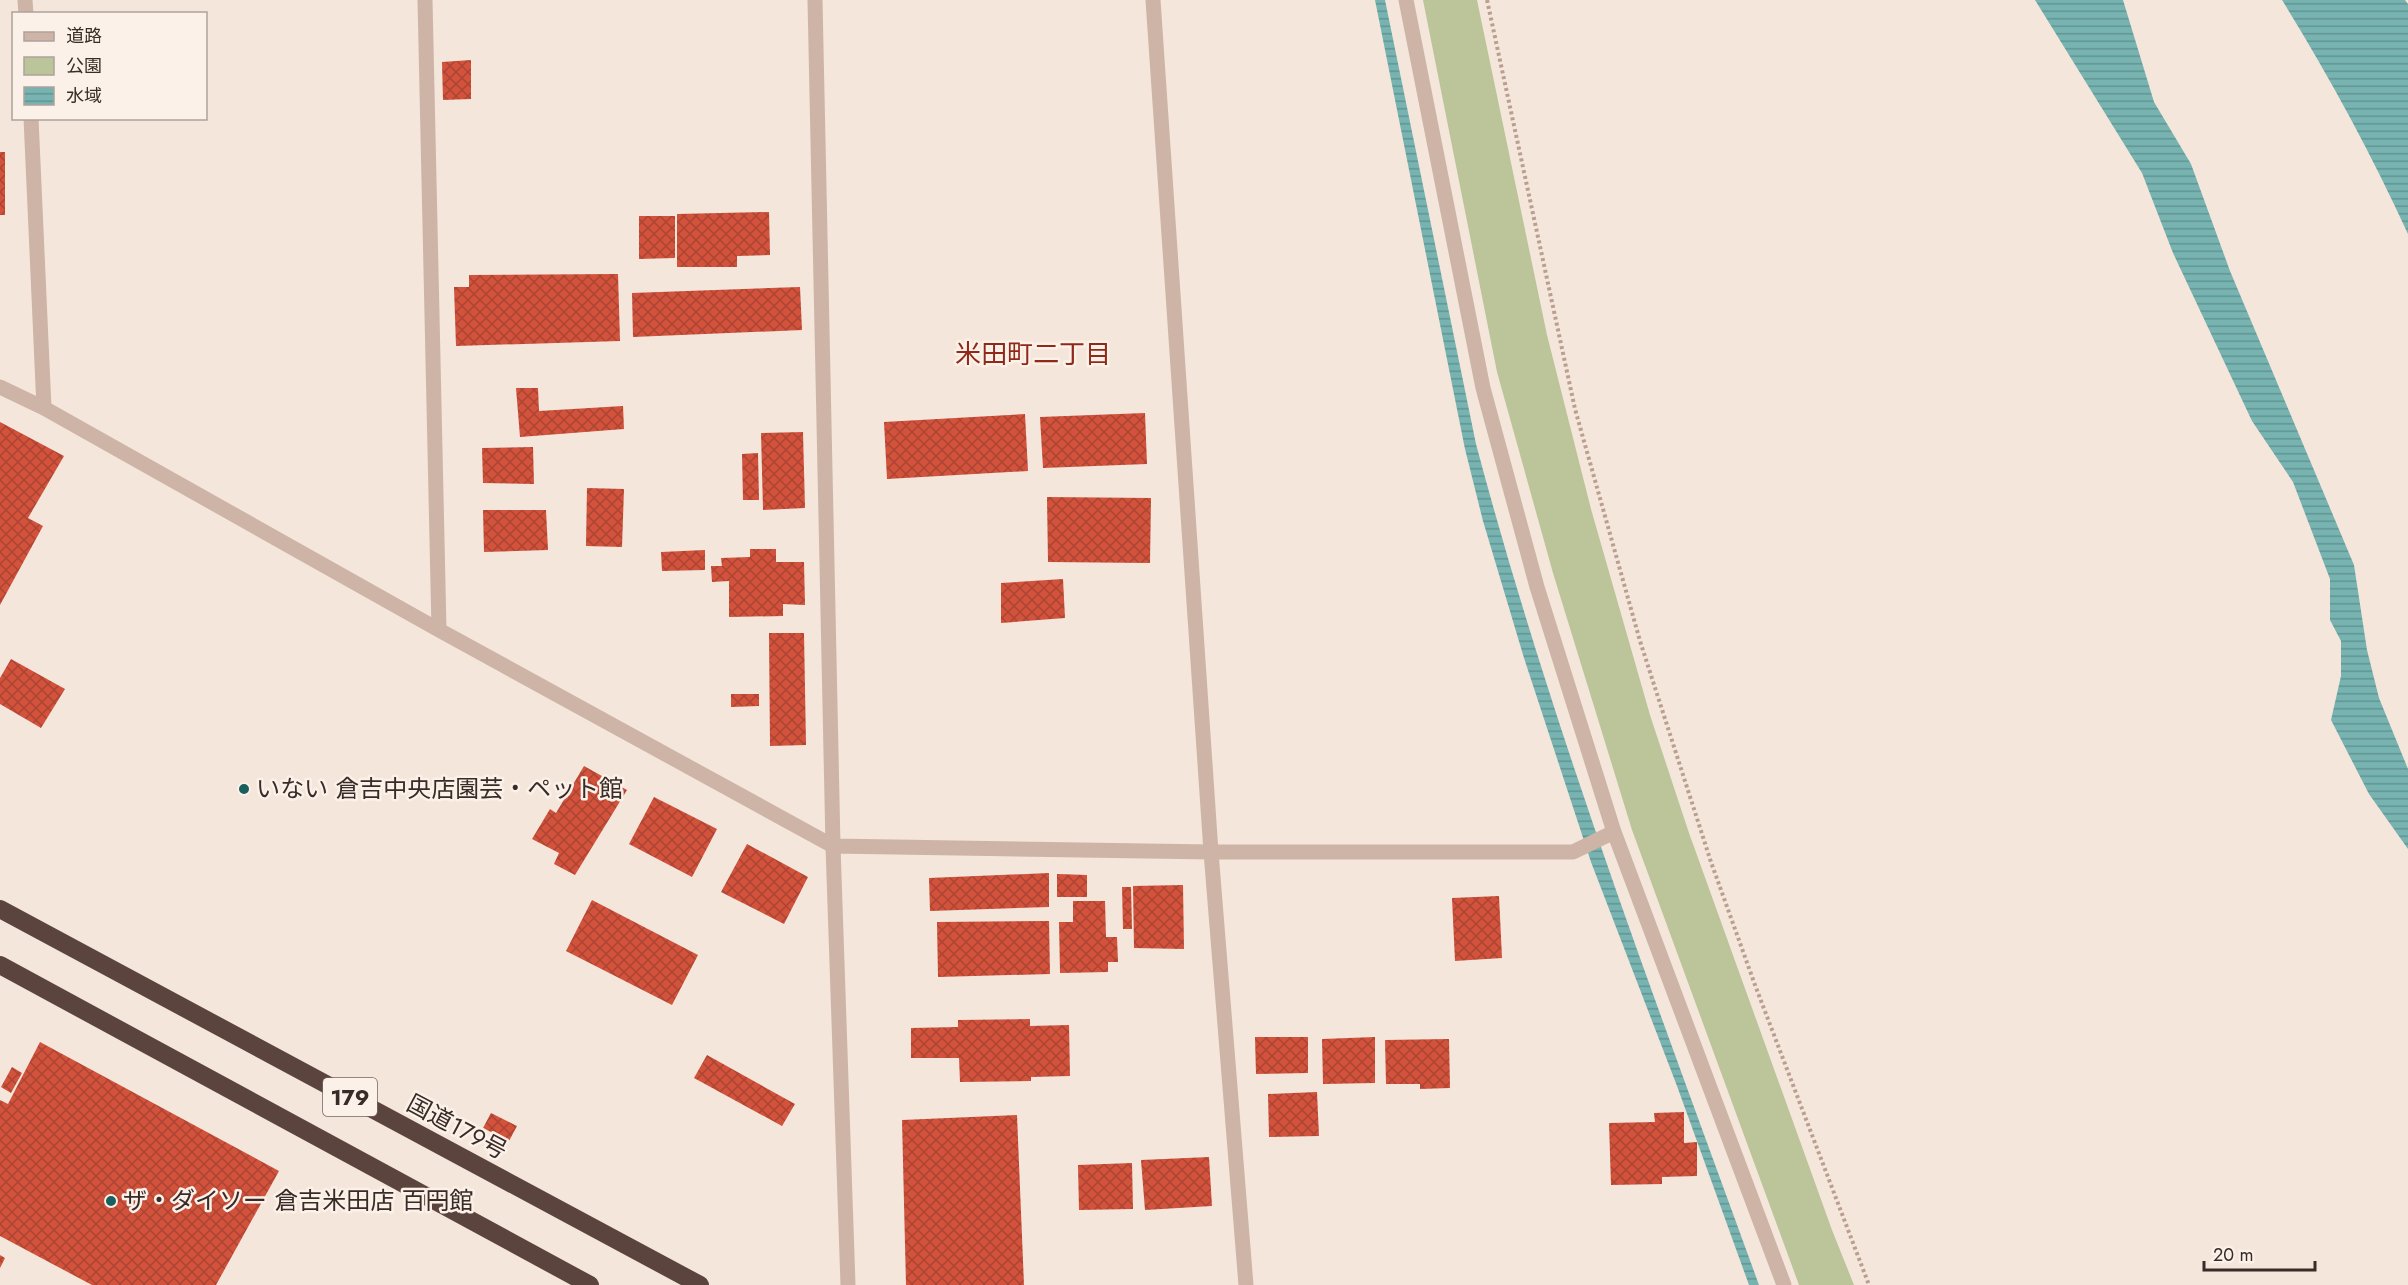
<svg xmlns="http://www.w3.org/2000/svg" width="2408" height="1285" font-family="Jost,'Noto Sans JP',sans-serif">
<style>
.green{fill:#bbc599}
.water{fill:url(#water-rules)}
.building{fill:url(#building-cross-hatch)}
.lines{fill:none;stroke-linecap:round;stroke-linejoin:round}
.path{stroke:#ba9e90;stroke-width:4;stroke-dasharray:3 3;stroke-linecap:butt}
.minor{stroke:#ceb4a6;stroke-width:15}
.highway{stroke:#5b443e;stroke-width:18}
.poi-dot{fill:#185f5d;stroke:#fbf1e8;stroke-width:2}
.labels{text-anchor:middle;stroke-width:5;stroke-linejoin:round;paint-order:stroke}
.shield{fill:#fbf1e8;stroke:#736661;stroke-width:1.5}
.shield-label{font-size:22px;font-weight:bold;fill:#392b27}
.poi-label{font-size:24px;fill:#392b27;stroke:#fbf1e8;text-anchor:start}
.street-label{font-size:24px;fill:#392b27;stroke:#fbf1e8}
.neighbourhood-label{font-size:26px;fill:#902918;stroke:#fbf1e8}
</style>
<defs>
<pattern id="water-rules" width="6" height="5" patternUnits="userSpaceOnUse" patternTransform="scale(1.5)"><rect width="6" height="5" fill="#77b4b1"/><path d="M0 2.5h6" fill="none" stroke="#639390"/></pattern>
<pattern id="building-cross-hatch" width="8" height="8" patternUnits="userSpaceOnUse" patternTransform="scale(1.5)"><rect width="8" height="8" fill="#d2523c"/><path d="M0 0l8 8M0 8l8-8" fill="none" stroke="#ab4432"/></pattern>
</defs>
<rect width="100%" height="100%" fill="#f4e6db"/>
<path class="green" d="M1423,0H1477L1547,335L1591,509L1650,715L1689,833L1832,1230L1854,1285H1799L1632,830L1553,573L1497,372Z"/>
<path class="water" d="M1375,0H1385L1476,444C1552,730 1658,1007 1759,1285H1749L1677,1086L1591,862L1524,658L1483,521L1465,449Z
M2035,0H2123L2154,102L2191,164L2230,271L2354,565L2367,650L2379,698L2408,769V849L2369,794L2331,720L2341,676V641L2330,620V579L2293,482L2252,421L2173,253L2142,173Z
M2282,0H2405L2408,4V234C2371,153 2329,76 2282,0Z"/>
<path class="building" d="M471,60V99L443,100L442,62Z
M0,152H5V215H0Z
M769,212L770,255L737,256V267H677V214Z
M639,216H675V258L639,259Z
M618,274L620,341L456,346L454,287H469V275Z
M800,287L802,330L633,337L632,293Z
M516,388H538L539,411L623,406L624,429L520,437Z
M1145,413L1147,464L1043,468L1040,417Z
M1025,414L1028,471L887,479L884,422Z
M0,422L64,456L28,518L43,526L0,605Z
M803,432L805,508L763,510L761,433Z
M533,447L534,484L483,483L482,448Z
M758,453L759,500H743L742,454Z
M587,488L624,489L622,547L586,546Z
M1047,497L1151,498L1150,563L1048,562Z
M483,510H546L548,550L484,552Z
M750,549H776V562H804L805,605L783,604V616L729,617V581L712,582L711,566H722L721,558L750,557Z
M705,550V570L662,571L661,552Z
M1063,579L1065,618L1001,623V583Z
M769,633H804L806,745L770,746Z
M11,659L65,689L41,728L0,704V678Z
M731,694H759V706L731,707Z
M584,766L627,790L575,875L554,864L559,853L532,839L550,809L556,813Z
M654,797L717,829L692,877L629,844Z
M747,844L808,877L784,924L721,892Z
M1049,873V907L930,911L929,878Z
M1057,874L1087,875V897H1057Z
M1183,885L1184,949L1134,948L1133,886Z
M1122,887H1131L1132,929H1123Z
M1499,896L1502,958L1455,961L1452,898Z
M592,900L698,955L672,1005L566,951Z
M1073,901H1105L1106,937H1117L1118,962H1108V972L1060,973L1059,922H1073Z
M1049,921L1050,974L938,977L937,922Z
M1030,1019V1026L1069,1025L1070,1076L1031,1077V1081L960,1082L959,1058H911V1028L958,1027V1020Z
M1255,1037H1308V1073L1256,1074Z
M1375,1037V1083L1323,1084L1322,1039Z
M1449,1039L1450,1088L1420,1089V1084H1386L1385,1040Z
M40,1042L279,1171L216,1285H92L0,1236V1100L8,1104Z
M707,1055L795,1104L782,1126L694,1078Z
M12,1067L22,1073L11,1093L1,1087Z
M1317,1092L1319,1136L1269,1137L1268,1094Z
M1684,1112V1143L1697,1142V1176L1662,1177V1184L1611,1185L1609,1123L1655,1122L1654,1113Z
M491,1113L517,1126L509,1141L483,1128Z
M1017,1115L1024,1285H906L902,1120Z
M1209,1157L1212,1206L1145,1210L1141,1160Z
M1132,1163L1133,1209L1079,1210L1078,1165Z
M0,1255L5,1258L0,1268Z"/>
<g class="lines">
<path class="path" d="M1487,0L1575,409L1640,641L1711,862L1755,985L1869,1285"/>
<path class="minor" d="M25,0L26,14
M425,0L439,630
M815,0L833,846L848,1285
M1153,0L1211,852L1246,1285
M1406,0L1483,388L1537,587L1614,832L1784,1285
M31,118L44,408
M0,387L44,408L439,630L833,846L1211,852H1573L1614,832"/>
<path class="highway" d="M0,909L700,1285
M0,965L590,1285"/>
</g>
<g class="poi-dot">
<circle cx="244" cy="789" r="6"/>
<circle cx="111" cy="1201" r="6"/>
</g>
<g class="labels">
<rect class="shield" x="323" y="1078" width="54" height="38" rx="4.5"/>
<g class="shield-label">
<text x="350" y="1105">179</text>
</g>
<g class="poi-label">
<text x="256" y="797">いない 倉吉中央店園芸・ペット館</text>
<text x="123" y="1209">ザ・ダイソー 倉吉米田店 百円館</text>
</g>
<g class="street-label">
<text transform="translate(457 1127) rotate(28)" y="8">国道179号</text>
</g>
<g class="neighbourhood-label">
<text x="1033" y="363">米田町二丁目</text>
</g>
</g>
<rect x="12" y="12" width="195" height="108" fill="#fbf1e8" stroke="#ada29b" stroke-width="1.5"/>
<rect x="24" y="32" width="30" height="9" fill="#ceb4a6" stroke="#ada29b" stroke-width="1.5"/>
<text x="66" y="42" font-size="18" fill="#392b27">道路</text>
<rect x="24" y="57" width="30" height="18" fill="#bbc599" stroke="#ada29b" stroke-width="1.5"/>
<text x="66" y="72" font-size="18" fill="#392b27">公園</text>
<rect x="24" y="87" width="30" height="18" fill="url(#water-rules)" stroke="#ada29b" stroke-width="1.5"/>
<text x="66" y="102" font-size="18" fill="#392b27">水域</text>
<path d="M2204 1261v9h111v-9" fill="none" stroke="#392b27" stroke-width="3"/>
<text x="2213" y="1261" font-size="18" fill="#392b27" stroke="#fbf1e8" stroke-width="4.5" paint-order="stroke">20 m</text>
</svg>
